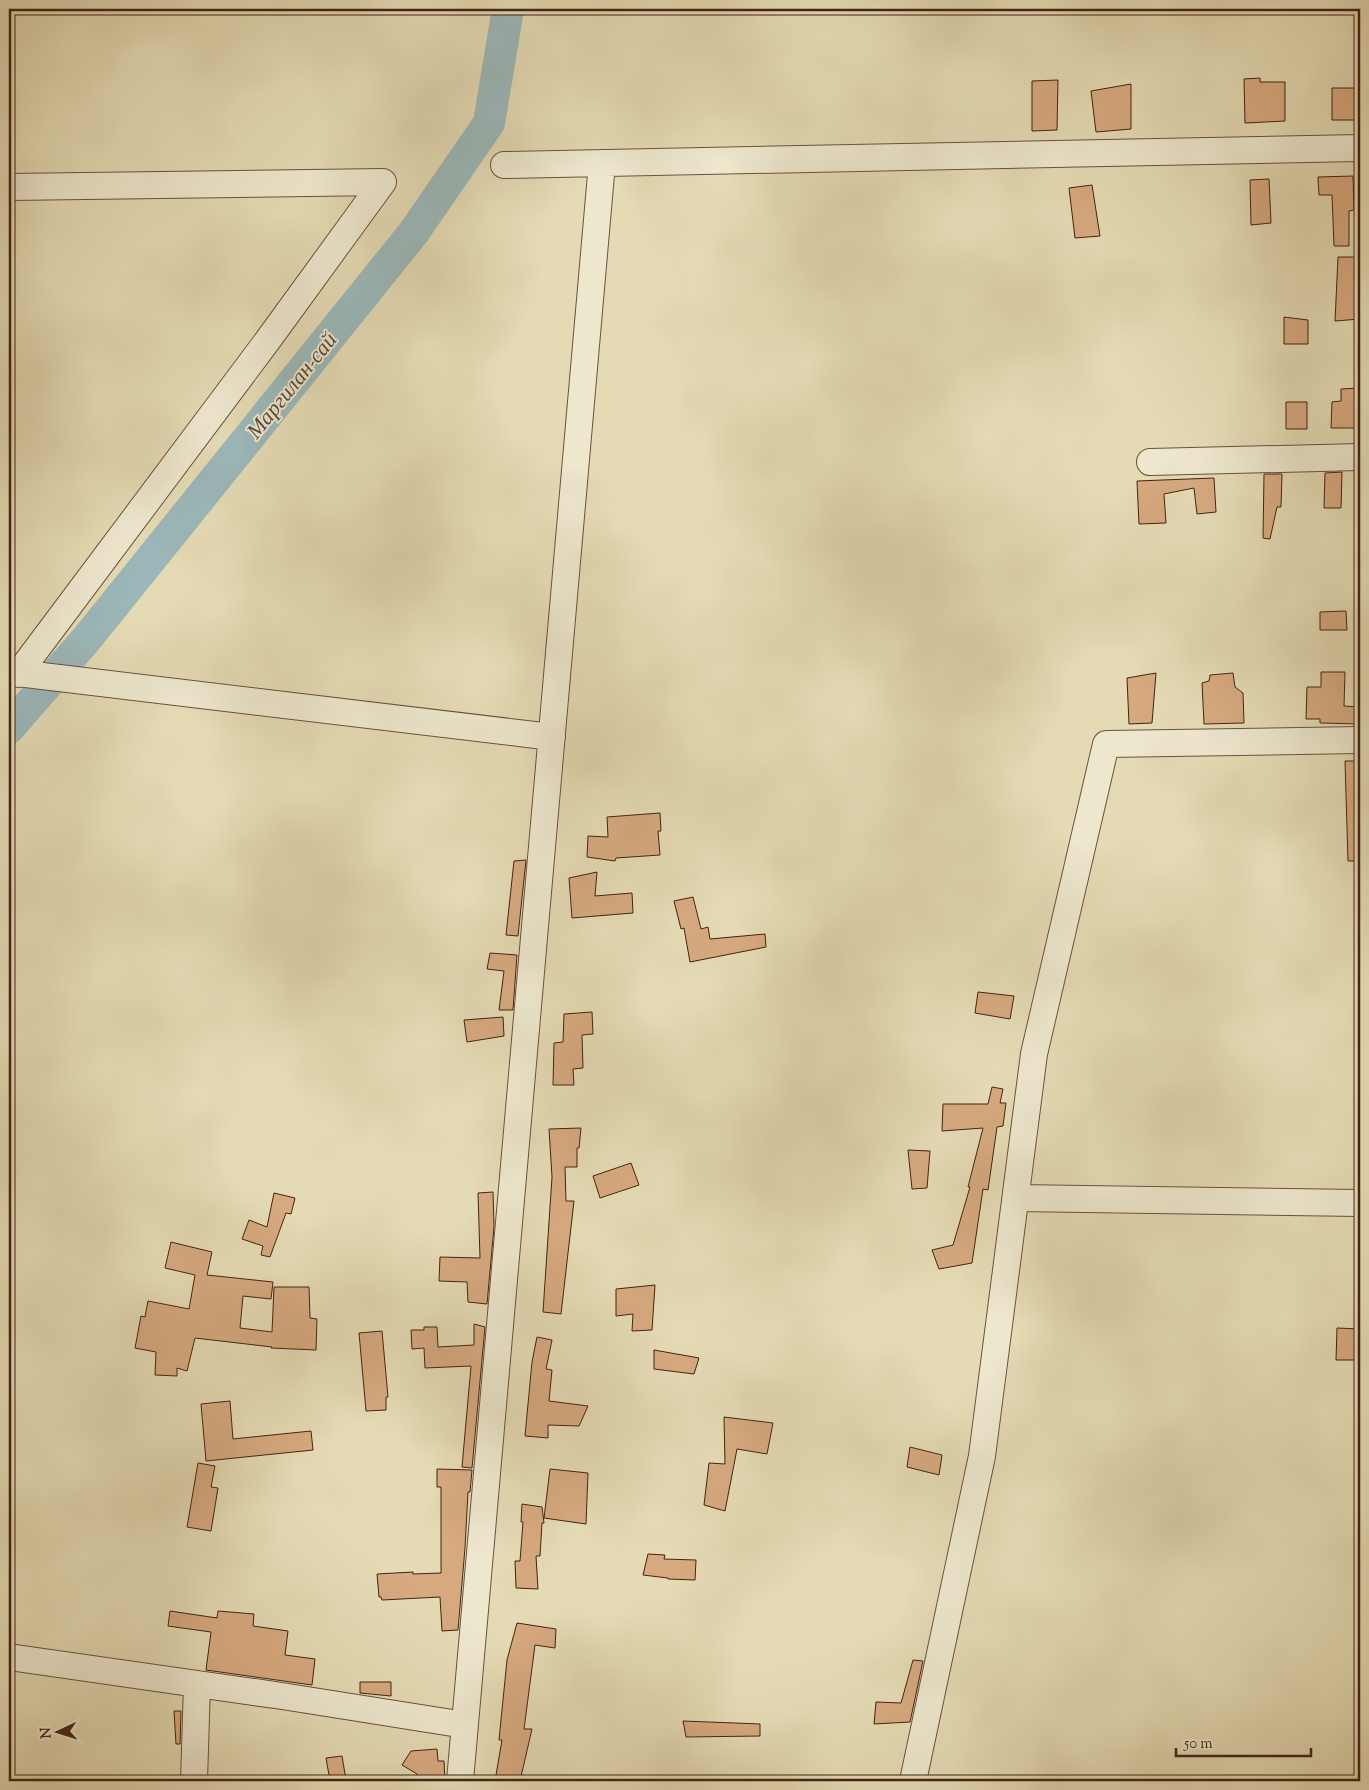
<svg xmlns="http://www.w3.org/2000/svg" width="1369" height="1790" font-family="'Sorts Mill Goudy',serif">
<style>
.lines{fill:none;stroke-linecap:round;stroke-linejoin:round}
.river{stroke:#9bb7b9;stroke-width:32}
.building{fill:#d6a97f;stroke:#432314}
.minor-casing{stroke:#6b513c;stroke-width:28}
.minor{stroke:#ede7ce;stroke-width:26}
.labels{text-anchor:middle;stroke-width:4;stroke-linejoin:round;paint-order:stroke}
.water-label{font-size:22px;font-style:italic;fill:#59483d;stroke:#ede7ce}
</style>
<rect width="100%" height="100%" fill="#e4dab4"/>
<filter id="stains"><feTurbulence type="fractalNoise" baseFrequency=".004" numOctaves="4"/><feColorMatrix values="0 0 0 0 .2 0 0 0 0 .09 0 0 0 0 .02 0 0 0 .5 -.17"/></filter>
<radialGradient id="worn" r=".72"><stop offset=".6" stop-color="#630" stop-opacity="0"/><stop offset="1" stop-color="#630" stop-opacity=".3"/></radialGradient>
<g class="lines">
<path class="river" d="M9,728L89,636L414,232L489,123L508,9"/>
</g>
<path class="building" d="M1260,78V82H1285V121L1245,123L1244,79Z
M1058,80L1057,130L1032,131V81Z
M1131,84V129L1096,132L1091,91Z
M1332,88H1360V120H1332Z
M1353,176L1354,210L1349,211V246H1334L1332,195H1319L1318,177Z
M1269,179L1271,223L1251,225L1250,180Z
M1092,185L1100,236L1075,238L1069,188Z
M1338,257H1360V319L1335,321Z
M1284,317L1308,320V344H1284Z
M1360,388V428H1331L1332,402L1341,401V389Z
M1286,402H1307V429H1286Z
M1342,472L1341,508H1324L1325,473Z
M1264,474H1282L1281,507H1277L1270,539L1263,538Z
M1214,478L1216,512L1197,514L1194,488L1164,494L1166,523L1139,524L1137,481Z
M1346,611L1347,630H1320V612Z
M1321,672H1345L1344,706L1360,707V724L1320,723V719H1306L1307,687H1321Z
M1156,673L1152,723L1129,724L1127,678Z
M1233,673L1235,687L1243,693L1244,723L1204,724L1202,683L1209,681L1210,675Z
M1345,761H1360V861H1348Z
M660,813L661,831H658L660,855L616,858L615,861L587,857L588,836L608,837L607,817Z
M526,860L518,936L506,935L514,861Z
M597,872L595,896L632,893L633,913L572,918L569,878Z
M693,897L701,929L708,927L710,939L765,934L766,947L690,962L684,928L681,929L674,901Z
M490,953L517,955L513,1010H499L504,971L487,969Z
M978,992L1014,996L1010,1019L975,1013Z
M592,1012L593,1034L582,1035L583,1068L573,1069L574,1085H553L554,1043L563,1042L564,1014Z
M503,1017L504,1036L467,1042L464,1020Z
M992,1087L1003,1089L1000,1103H1006L1003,1126L997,1127L988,1190L983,1189L972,1263L939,1269L932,1250L953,1245L970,1187H968L983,1128L942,1131L943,1104H988Z
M581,1128L579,1148H577V1167H565L566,1201H574L561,1314L543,1312L552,1177L549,1129Z
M908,1150L930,1151L927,1188L912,1189Z
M631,1163L639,1185L600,1198L593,1176Z
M493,1192L494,1227L487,1304L468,1302L467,1282L439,1281L440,1257L480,1258L478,1193Z
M274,1193L295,1198L291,1214L286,1213L270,1257L261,1255L263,1246L242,1239L249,1220L267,1227Z
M171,1242L212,1252L207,1275L273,1282L271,1299L243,1296L240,1328L272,1332L274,1287H309L310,1318L317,1319L316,1350L271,1348L272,1347L195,1338L187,1371L177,1368V1376L155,1375L156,1352L135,1348L141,1316L145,1317L148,1301L189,1309L195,1275L165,1268Z
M655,1285L652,1330L632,1331L633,1314L616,1316V1289Z
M474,1324L485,1327L472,1468L462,1467L471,1366L425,1368L424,1348L412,1349L411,1330H424V1327H437L438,1347L474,1345Z
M1337,1328L1360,1329V1360H1336Z
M382,1331L388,1397H386V1410L366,1411L359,1333Z
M537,1337L552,1340L546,1369L552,1370L549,1401L588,1406L579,1426L548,1425V1438L525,1436L532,1362Z
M654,1350L699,1358L694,1374L654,1369Z
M230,1401L233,1439L311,1431L313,1450L206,1461L201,1404Z
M724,1417L773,1423L767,1454L737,1449L725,1511L704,1505L709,1463L725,1464Z
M910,1447L942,1455L939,1475L907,1467Z
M198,1463L215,1466L211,1487L218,1488L211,1531L187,1527Z
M437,1469L472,1470L470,1492H468L465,1548L458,1630L442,1631L440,1597L382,1600L381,1597H379L377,1574L413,1572V1574L441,1573V1487H437Z
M550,1469L588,1473L586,1524L544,1518Z
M522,1504L542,1507L544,1523H542L540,1556H536L538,1589L516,1588L515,1561H520L523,1522H521Z
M648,1554L665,1555L664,1559L696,1560L695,1580L668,1579V1578L643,1575Z
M170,1611L217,1618L218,1611L254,1614L253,1626L288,1631L285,1655L315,1659L312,1685L206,1670L211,1632L168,1626Z
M517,1623L556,1629L555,1648L535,1645L524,1729H532L520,1781H495L502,1740H499L507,1660Z
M913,1660L923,1661L910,1722L874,1724L876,1702L901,1703Z
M360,1682H391V1696L360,1693Z
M174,1711H181L180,1744H176Z
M683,1721L760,1724V1736L686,1737Z
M437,1749L438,1761H444L445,1781H417V1774L402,1765L411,1751Z
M342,1756L346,1780L330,1781L326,1758Z"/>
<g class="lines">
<g class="minor-casing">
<path id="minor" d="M504,165L1360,148
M9,187L383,182
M1150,462L1360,457
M9,672L552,737
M18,674L268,340L383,182
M1016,1198L1360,1203
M9,1657L282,1696L465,1725
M194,1781L197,1684
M460,1781L602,163
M913,1781L982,1456L1034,1054L1106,744L1360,740"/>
</g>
<use href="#minor" class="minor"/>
</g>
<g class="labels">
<g class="water-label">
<text transform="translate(291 385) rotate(-51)" y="8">Маргилан-сай</text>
</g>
</g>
<rect width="1369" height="1790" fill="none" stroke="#e4dab4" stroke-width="30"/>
<rect x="10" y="10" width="1349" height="1770" fill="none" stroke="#432314" stroke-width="2.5"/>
<rect x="15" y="15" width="1339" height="1760" fill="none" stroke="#432314"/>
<g transform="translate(58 1732) rotate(266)" stroke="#ede7ce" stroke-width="4" paint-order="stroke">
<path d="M0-4L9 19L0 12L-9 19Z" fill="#432314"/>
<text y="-8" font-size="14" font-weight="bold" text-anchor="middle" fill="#432314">N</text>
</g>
<path d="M1176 1748v8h135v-8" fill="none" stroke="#432314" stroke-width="2.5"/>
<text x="1184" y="1748" font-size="15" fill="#432314" stroke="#ede7ce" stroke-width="4" paint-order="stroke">50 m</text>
<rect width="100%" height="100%" filter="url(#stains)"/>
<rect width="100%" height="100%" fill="url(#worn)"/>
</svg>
